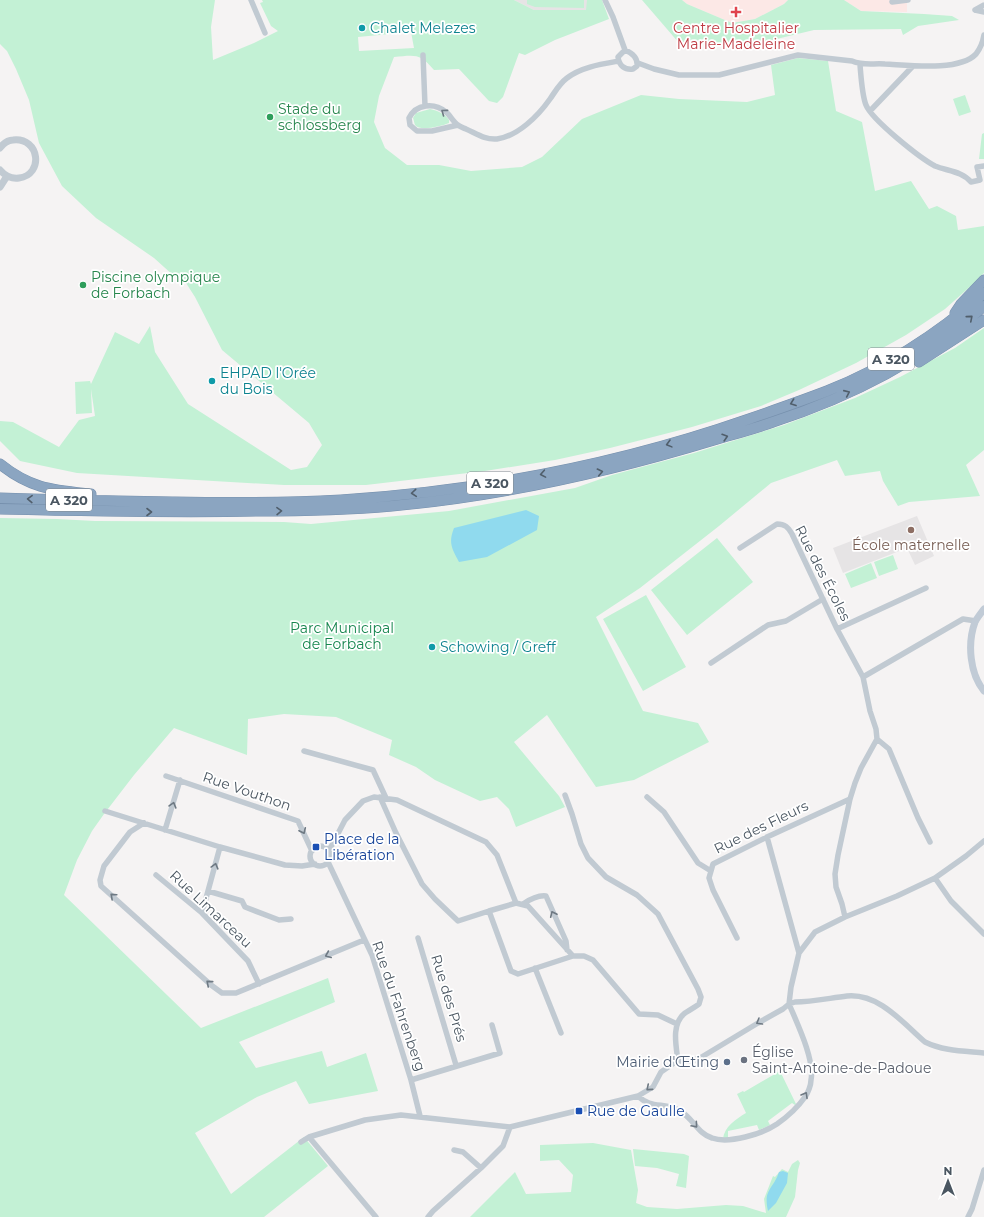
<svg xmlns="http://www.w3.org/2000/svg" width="984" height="1217" font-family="Montserrat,sans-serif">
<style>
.education{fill:#e6e4e5}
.medical{fill:#fce8e6}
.green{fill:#c3f1d5;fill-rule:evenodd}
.water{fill:#90daee}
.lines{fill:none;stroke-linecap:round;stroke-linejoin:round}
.motorway-casing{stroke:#7690ad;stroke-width:11}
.minor{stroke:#c1cad2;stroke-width:5.5}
.tertiary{stroke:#c1cad2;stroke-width:7}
.secondary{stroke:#c1cbd6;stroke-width:7}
.motorway{stroke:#8ba5c1;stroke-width:10}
.oneway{stroke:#6e7983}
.oneway2{stroke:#505e6b}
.health-dot{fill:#e0444e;stroke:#fff;stroke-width:1.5}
.culture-dot{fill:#0f9aa8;stroke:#fff;stroke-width:1.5}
.leisure-dot{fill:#2e9e5b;stroke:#fff;stroke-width:1.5}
.education-dot{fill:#8d6e63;stroke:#fff;stroke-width:1.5}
.transit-dot{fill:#1a4fb4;stroke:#fff;stroke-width:1.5}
.worship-dot{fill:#6b7280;stroke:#fff;stroke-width:1.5}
.service-dot{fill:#5c6f8a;stroke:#fff;stroke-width:1.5}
.labels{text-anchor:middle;stroke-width:3.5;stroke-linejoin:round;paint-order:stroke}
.shield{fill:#fff;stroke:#808990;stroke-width:1}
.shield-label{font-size:13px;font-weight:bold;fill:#4a5661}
.culture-label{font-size:14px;fill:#0d838f;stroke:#fff;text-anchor:start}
.health-label{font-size:14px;fill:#be3a42;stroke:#fff}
.leisure-label{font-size:14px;fill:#27864d;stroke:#fff;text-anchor:start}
.education-label{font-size:14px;fill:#785e54;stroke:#fff}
.street-label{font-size:14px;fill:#4a5661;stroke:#fff}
.park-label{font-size:14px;fill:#17864f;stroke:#fff}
.transit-label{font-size:14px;fill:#164399;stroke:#fff;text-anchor:start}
.worship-label{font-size:14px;fill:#5b616d;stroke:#fff;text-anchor:start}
.service-label{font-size:14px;fill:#4e5e75;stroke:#fff;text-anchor:end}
</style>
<rect width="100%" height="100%" fill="#f5f3f3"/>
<path class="education" d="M514,0H587V10H534Z
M917,516L934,556L915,565L907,548L843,573L833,548Z"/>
<path class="medical" d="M682,0H788L784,4L755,19L732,23L687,4Z
M844,0H907V12L861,11Z"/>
<path class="green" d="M0,0H215L211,27L213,60L254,43L278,31L271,26L260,3L263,2L262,0H514L534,10H586L587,0H602L609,19L555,40L525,55L519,53L503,97L497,103L489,101L459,69L434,70C420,53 415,55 394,57L379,96L374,122L385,148L407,165H439L471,171L522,167L542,157L582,119L641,95L679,99L747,102L775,95L771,65L798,58L828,61L836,111L862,122L875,191L911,181L929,209L937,206L956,216L958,230L984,226V273L972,285L945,309L906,335L856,363L799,390L761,406L692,427L610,448L555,460L485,471L366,485H284L77,473L20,461L0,441V421L13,422L59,447L79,420L95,416L91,389L92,413L76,414L75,382L90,381L91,384L115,332L139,344L150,326L155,352L188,404L291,470L307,467L322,445L309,423L222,350L195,297L186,283L174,276L154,258L96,218L62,186L39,143L29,100L16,69L7,51L0,44ZM411,32L414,48L359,51L358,37Z
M527,0H584V8L535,7L527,4Z
M642,0H682L687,4L732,23L755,19L784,4L788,0H844L861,11L924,14L952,16L959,20L918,26L903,35L901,29L814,30L756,44L679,43Z
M965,95L971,112L959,116L953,99Z
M430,109C438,111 444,113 449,120V123C442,126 420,132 415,125C414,123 414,120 413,118L416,113Z
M984,133V159H979L982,134Z
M984,328V450L966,465L980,496L909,502L898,506L883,481L880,471L845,476L837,460L771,483L719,526L640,588L596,617L643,711L698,723L709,742L634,780L596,787L547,715L514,742L559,796L565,807L516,827L509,809L497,797L480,801L435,780L416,767L389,755L392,740L336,717L284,714L248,719L247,755L174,728L134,775L104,814L92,831L77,860L64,895L201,1028L328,978L335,1002L239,1042L256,1068L322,1051L327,1067L366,1053L378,1091L309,1104L296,1081L257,1097L195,1133L231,1194L304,1137L328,1166L264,1217H0V518L57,519L95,521L284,522L311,524L449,511L575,488L612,475L694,453L784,425L855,398L900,377L955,348Z
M717,538L753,582L687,635L651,590Z
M893,555L898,569L879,576L874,562Z
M871,563L877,578L851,588L845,574Z
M646,595L686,667L643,691L603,619Z
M780,1071L796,1104L795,1105L792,1103L768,1121L770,1125L759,1130L757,1125L728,1131V1140L723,1139C724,1127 736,1119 746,1113L737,1094L743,1091L744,1092Z
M593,1143L631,1150L638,1190L636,1203L647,1207L677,1209L726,1205L743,1206L766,1213L764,1199L773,1176L775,1177L782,1169L788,1172L792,1164L798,1160L800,1163L798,1170L795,1197L786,1217H470L515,1172L526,1194L571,1192L573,1175L559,1160L540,1161V1145Z
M633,1149L684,1154L689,1156L686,1188L676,1186L679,1174L657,1168L635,1166Z"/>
<path class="water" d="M526,510L539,516L537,530L487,557L459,562C452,549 448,543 454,528Z
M783,1171L788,1173L787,1183L776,1203L768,1211C763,1189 773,1190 779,1172Z"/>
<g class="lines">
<g class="motorway-casing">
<path id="motorway" d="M955,313L961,304L984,280
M919,362L984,320
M0,464C31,489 53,490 91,494
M0,498C58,500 117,501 175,502C230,503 286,503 341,500C480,491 617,465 749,419C775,410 801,401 827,391C884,368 938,334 984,293
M0,509C86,511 172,513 258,511C302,511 347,510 392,506C501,496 609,472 714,440C734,434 754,429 773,422C850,397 924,359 984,306"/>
</g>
<path class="minor" d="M251,0L265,33
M605,0L613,17L625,50
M892,2L908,0
M975,10L984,5
M975,10L984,12
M625,50C632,53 638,58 637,66L633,69C625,70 619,66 618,57Z
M423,55L425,106
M638,63L654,69L679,75H719L798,55L852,61C864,66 873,63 885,64C907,65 959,72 976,54C980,49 983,41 984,35
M860,65C861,76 862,95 866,105C872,120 920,158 935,166C947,171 962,171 971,182L980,180L977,167L984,166
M870,111L913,66
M458,125L432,131H417L410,125L409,118C416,104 434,102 446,112C450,115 453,122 458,125C460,127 464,128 466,129C477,134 485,140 497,139C518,136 538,116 550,99C555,92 559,84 567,78C581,67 602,64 619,61
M740,548L777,524C785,524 788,527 792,534L837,629L863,677
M837,629L926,588
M711,663L768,625L786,621L823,599
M877,739L889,749L918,818L930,842
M304,751L373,770L386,798
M166,776L298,821L312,851
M565,795L572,814L581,844L588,858L606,877L637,895L658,914L698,989L701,997L699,1004C695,1007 690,1010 685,1013C671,1024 676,1045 678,1061
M380,797L396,833L422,884L435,899L458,921L489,911L511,971L518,974L573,956
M647,797L664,812L698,863L711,871
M105,811L220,847L285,865L302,866L315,864
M144,823L130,832L104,866L100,880L101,886L211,985L222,993H236L364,940
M165,830L180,780
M767,837L799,953
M310 856a10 10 0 1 1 20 0a10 10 0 1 1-20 0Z
M328,850L331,847L345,820L363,801L374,797L397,800L486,842L497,855L516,903L528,906L573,956H584L593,960L639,1014L658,1015L677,1024
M328,862L372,955L411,1080L420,1116
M156,875L202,913L248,961L259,984
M935,878L951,901L984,934
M208,891L242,901L245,907L279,920L291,919
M523,904C529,900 538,895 546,896L566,941L567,950
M489,911L516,903
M202,913L220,847
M845,917L842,904L836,887L835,874L838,855L850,799L855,783L861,768L877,739L876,729L870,711L863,677L963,619L976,621
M418,938L456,1065
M737,938L713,890L709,878L713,864L767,837L850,799
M535,968L561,1033
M789,1004L795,1002C812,1002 830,998 847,996C879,993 903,1023 925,1042C943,1051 964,1051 984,1053
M411,1080L500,1053L492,1025
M638,1096C651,1109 665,1102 680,1111C693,1118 698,1134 712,1138C729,1144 762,1134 777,1124C787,1117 798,1107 805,1097C808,1093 811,1085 811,1080C815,1060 797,1023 789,1004
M309,1137L376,1217
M301,1142L309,1137L365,1120L401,1115L510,1127L638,1096L653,1087L661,1072L674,1063L678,1061H690L700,1058L758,1023L783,1009L789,1004L791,987L799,953L815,932L845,917L897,896L935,878L966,856L984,841
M454,1150L463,1152L481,1168
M428,1217L433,1211L481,1168L503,1146L510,1127
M968,1217L972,1209L984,1170"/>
<path class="tertiary" d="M0,148C3,144 8,140 13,140C40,137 44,175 19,178C11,179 5,176 0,170
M0,187L7,176"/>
<path class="secondary" d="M984,609C981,613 977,618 975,622C967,644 970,674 984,691"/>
<use href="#motorway" class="motorway"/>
</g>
<defs><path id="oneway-chevron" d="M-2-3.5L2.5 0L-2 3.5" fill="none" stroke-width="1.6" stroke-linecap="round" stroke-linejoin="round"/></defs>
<g class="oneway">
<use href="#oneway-chevron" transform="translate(444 112) rotate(-144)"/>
<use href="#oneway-chevron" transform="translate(173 805) rotate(-74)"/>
<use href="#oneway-chevron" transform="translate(303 831) rotate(65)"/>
<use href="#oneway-chevron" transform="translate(215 866) rotate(-75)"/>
<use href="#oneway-chevron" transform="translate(113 896) rotate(-138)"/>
<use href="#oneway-chevron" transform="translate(553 914) rotate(-115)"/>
<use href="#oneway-chevron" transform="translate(328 955) rotate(157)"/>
<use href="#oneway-chevron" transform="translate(209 983) rotate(-140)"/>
<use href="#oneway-chevron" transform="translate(759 1022) rotate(150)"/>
<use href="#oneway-chevron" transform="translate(649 1088) rotate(140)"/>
<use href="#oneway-chevron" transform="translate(805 1095) rotate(-60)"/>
<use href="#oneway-chevron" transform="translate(695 1125) rotate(49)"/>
</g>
<g class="oneway2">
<use href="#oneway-chevron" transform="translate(970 318) rotate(-41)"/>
<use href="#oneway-chevron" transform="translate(847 393) rotate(-24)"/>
<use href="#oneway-chevron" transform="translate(793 403) rotate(160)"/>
<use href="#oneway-chevron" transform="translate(725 437) rotate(-17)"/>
<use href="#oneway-chevron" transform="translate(669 444) rotate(165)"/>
<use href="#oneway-chevron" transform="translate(600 472) rotate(-12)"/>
<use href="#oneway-chevron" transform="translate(543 474) rotate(170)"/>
<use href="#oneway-chevron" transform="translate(414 493) rotate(175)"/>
<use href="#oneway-chevron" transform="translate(30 499) rotate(-178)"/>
<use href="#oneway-chevron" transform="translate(279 511) rotate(-1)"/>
<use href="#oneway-chevron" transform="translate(149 512)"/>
</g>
<path class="health-dot" d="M734 6h4v4h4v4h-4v4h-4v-4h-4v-4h4z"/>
<g class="culture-dot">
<circle cx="362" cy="28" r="4"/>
<circle cx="212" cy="381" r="4"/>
<circle cx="432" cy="647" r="4"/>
</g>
<g class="leisure-dot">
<circle cx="270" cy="117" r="4"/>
<circle cx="83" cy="285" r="4"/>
</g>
<circle class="education-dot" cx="911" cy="530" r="4"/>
<g class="transit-dot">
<rect x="312" y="843" width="8" height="8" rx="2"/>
<rect x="575" y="1107" width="8" height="8" rx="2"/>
</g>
<circle class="worship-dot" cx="744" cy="1060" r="4"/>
<circle class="service-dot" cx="727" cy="1062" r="4"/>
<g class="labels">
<g class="shield">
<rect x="868" y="348" width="46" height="22" rx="3"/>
<rect x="467" y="472" width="46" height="22" rx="3"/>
<rect x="46" y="489" width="46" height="22" rx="3"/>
</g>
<g class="shield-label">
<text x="891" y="364">A 320</text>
<text x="490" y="488">A 320</text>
<text x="69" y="505">A 320</text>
</g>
<g class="culture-label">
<text x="370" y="33">Chalet Melezes</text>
<text x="220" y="378">EHPAD l'Orée<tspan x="220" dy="16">du Bois</tspan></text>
<text x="440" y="652">Schowing / Greff</text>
</g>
<g class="health-label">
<text x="736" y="33">Centre Hospitalier<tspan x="736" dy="16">Marie-Madeleine</tspan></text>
</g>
<g class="leisure-label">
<text x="278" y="114">Stade du<tspan x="278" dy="16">schlossberg</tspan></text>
<text x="91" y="282">Piscine olympique<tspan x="91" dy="16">de Forbach</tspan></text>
</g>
<g class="education-label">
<text x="911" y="550">École maternelle</text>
</g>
<g class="street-label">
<text transform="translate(823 573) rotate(63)" y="5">Rue des Écoles</text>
<text transform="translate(247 791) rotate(19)" y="5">Rue Vouthon</text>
<text transform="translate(761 827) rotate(-26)" y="5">Rue des Fleurs</text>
<text transform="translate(211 909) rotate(43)" y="5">Rue Limarceau</text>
<text transform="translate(449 998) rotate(73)" y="5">Rue des Prés</text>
<text transform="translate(399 1006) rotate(71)" y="5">Rue du Fahrenberg</text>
</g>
<g class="park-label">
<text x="342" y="633">Parc Municipal<tspan x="342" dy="16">de Forbach</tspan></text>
</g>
<g class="transit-label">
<text x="324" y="844">Place de la<tspan x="324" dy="16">Libération</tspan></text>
<text x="587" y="1116">Rue de Gaulle</text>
</g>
<g class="worship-label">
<text x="752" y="1057">Église<tspan x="752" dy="16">Saint-Antoine-de-Padoue</tspan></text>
</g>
<g class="service-label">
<text x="719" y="1067">Mairie d'Œting</text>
</g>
</g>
<g transform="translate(948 1181)" stroke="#ffffff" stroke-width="3" paint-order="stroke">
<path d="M0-3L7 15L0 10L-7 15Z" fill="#4a5661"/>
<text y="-6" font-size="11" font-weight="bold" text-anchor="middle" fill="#4a5661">N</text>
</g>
</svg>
